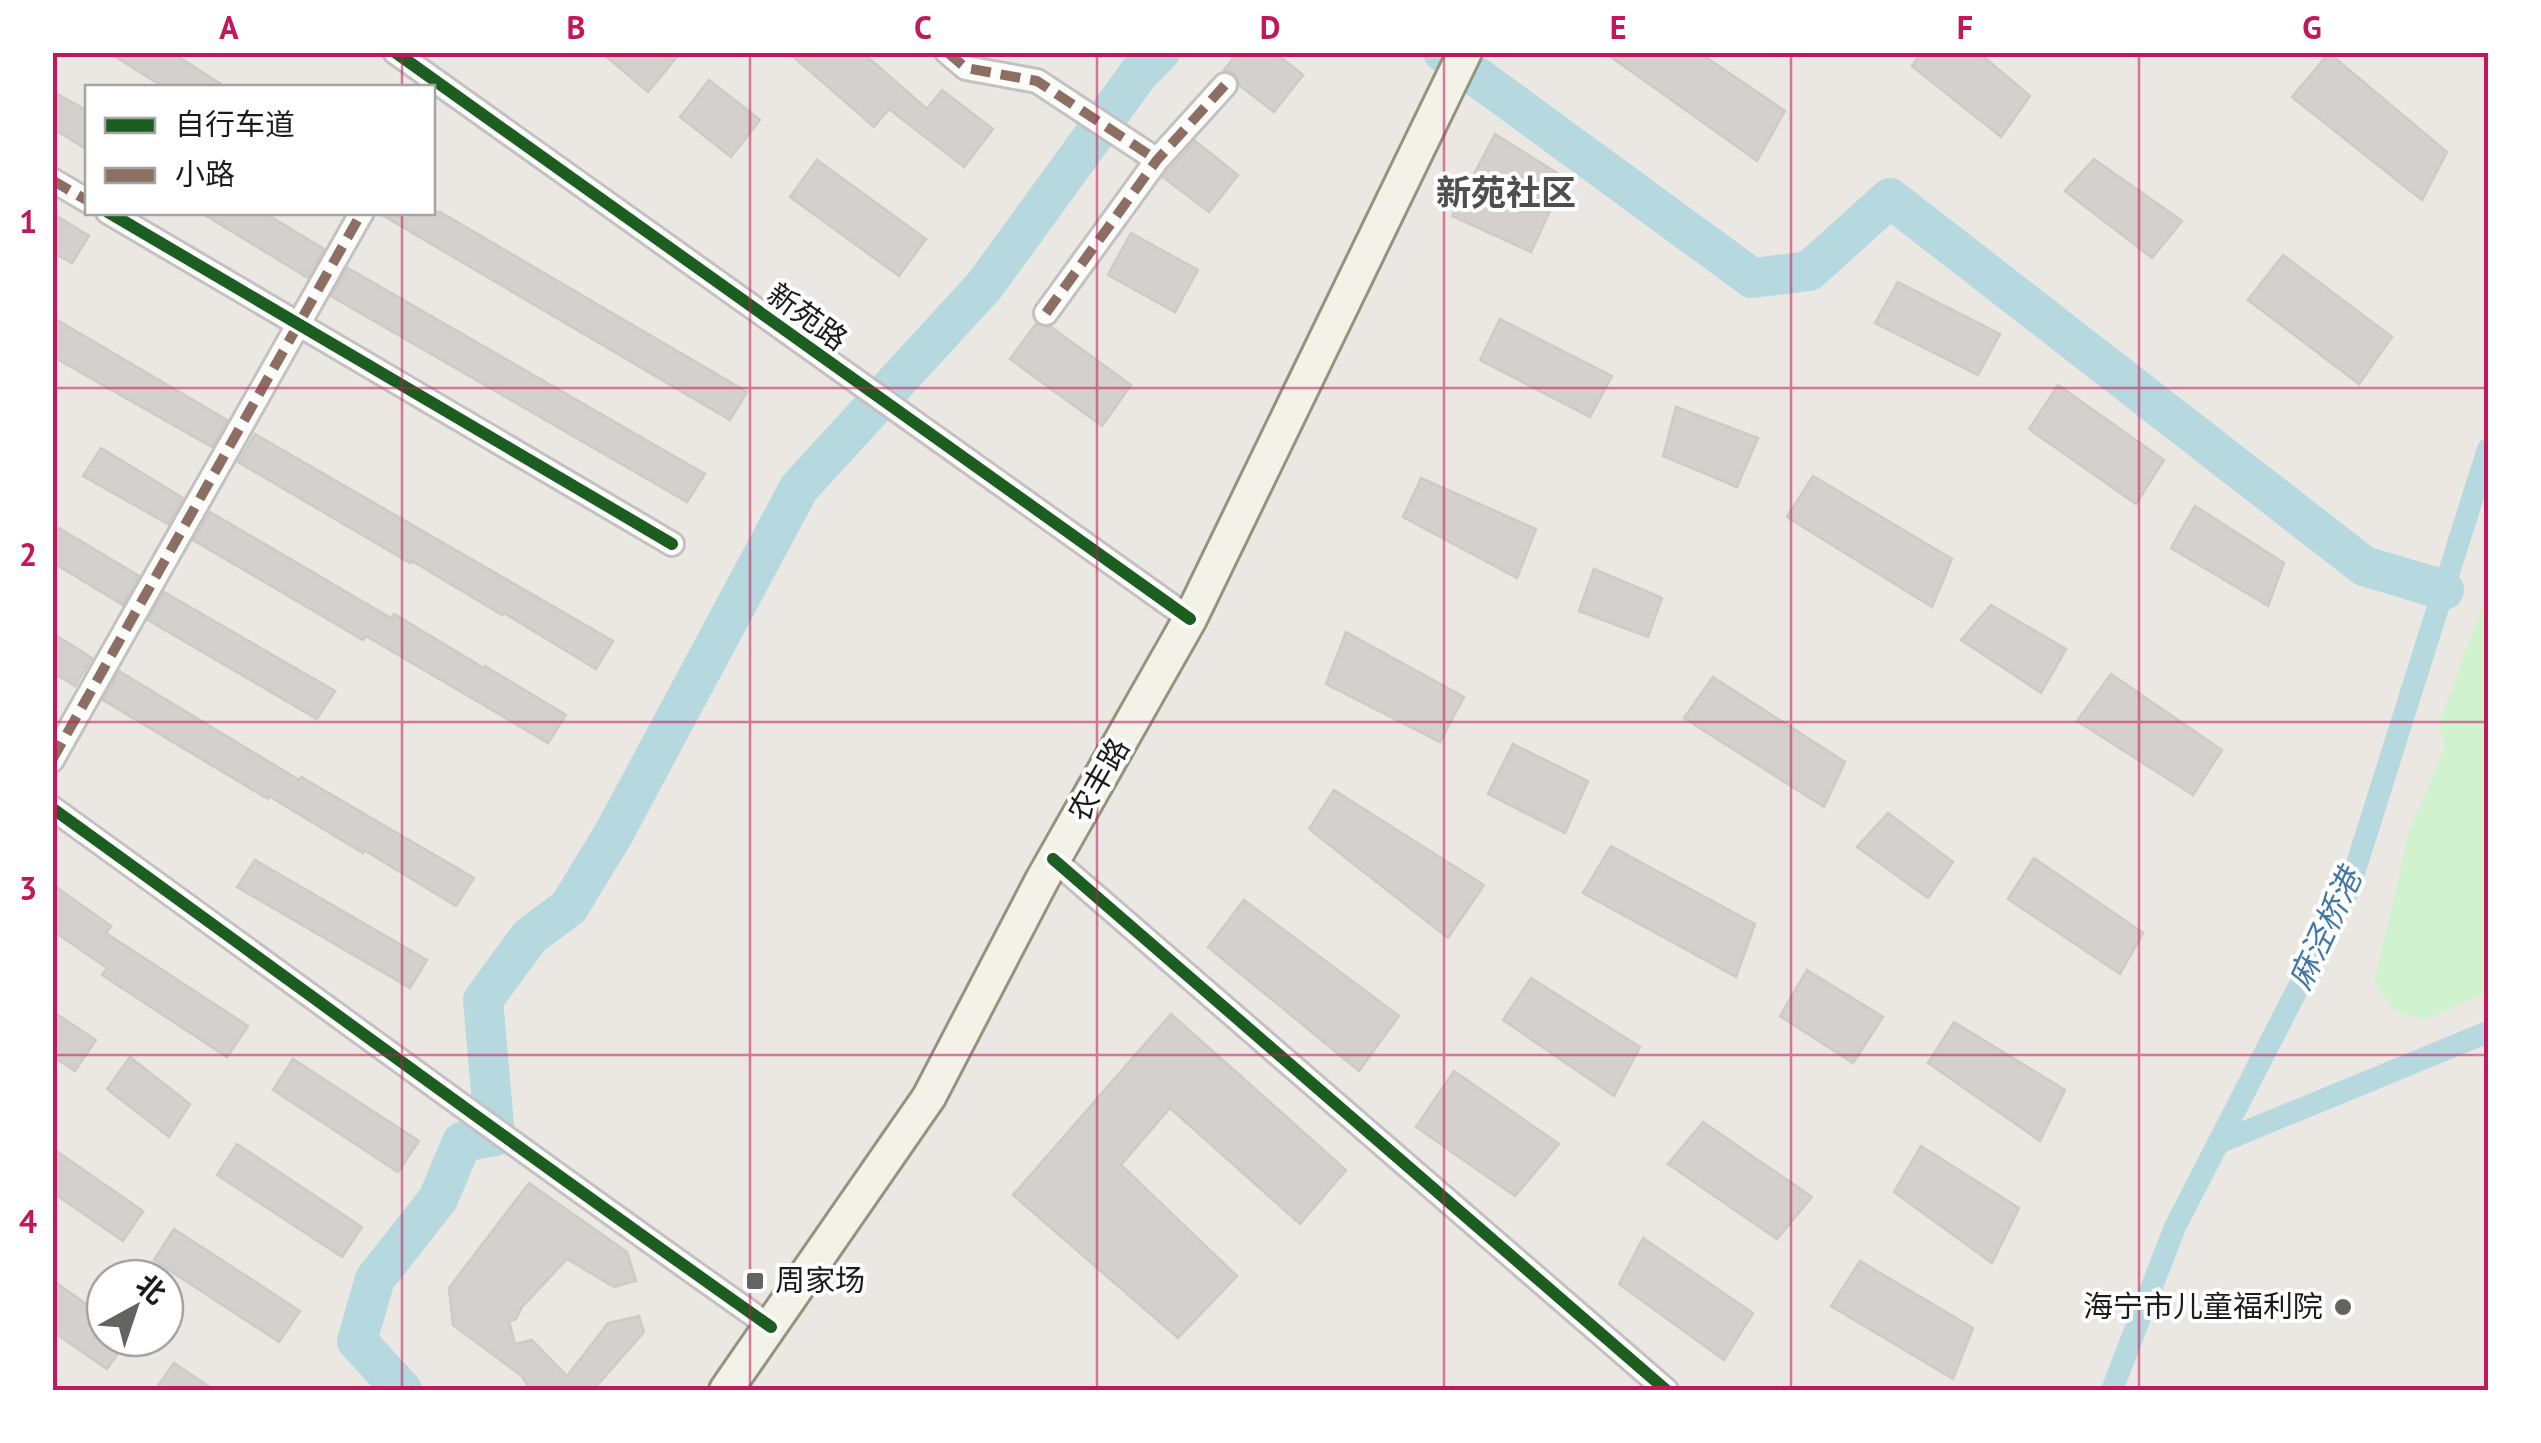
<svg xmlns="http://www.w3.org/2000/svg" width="2541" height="1443" font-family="'PT Sans','Noto Sans SC',sans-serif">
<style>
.park{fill:#d1f2cf}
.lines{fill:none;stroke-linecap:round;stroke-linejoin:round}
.canal{stroke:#b6d8df;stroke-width:22}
.river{stroke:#b6d8df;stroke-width:40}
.building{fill:#d3d0cd;stroke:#cecac5;stroke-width:2.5}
.street-casing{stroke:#c3c2c0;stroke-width:28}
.secondary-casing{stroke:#94947c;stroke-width:38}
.street{stroke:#fcfcfb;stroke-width:22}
.secondary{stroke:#f3f2e8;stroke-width:32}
.quiet{stroke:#8d6e63;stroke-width:10;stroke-dasharray:20 10;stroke-linecap:butt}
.cycleway-casing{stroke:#fff;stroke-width:19}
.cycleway{stroke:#1b5e20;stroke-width:12}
.grid{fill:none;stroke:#c2185b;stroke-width:2.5;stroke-opacity:0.55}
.poi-dot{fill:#646362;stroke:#fff;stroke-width:4}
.labels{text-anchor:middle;stroke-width:8;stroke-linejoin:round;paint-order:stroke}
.street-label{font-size:30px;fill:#1c1c1c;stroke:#fff}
.poi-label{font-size:30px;fill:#1c1c1c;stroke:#fff;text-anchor:start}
.water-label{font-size:32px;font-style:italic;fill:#4378a5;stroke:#fff}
.quarter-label{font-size:35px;font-weight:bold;fill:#4f4f4f;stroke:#fff}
.neatline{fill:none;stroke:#c2185b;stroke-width:4}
.grid-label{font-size:32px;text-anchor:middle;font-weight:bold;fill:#c2185b}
</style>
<rect width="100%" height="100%" fill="#ebe8e4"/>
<path class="park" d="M2488,590V992L2425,1020L2395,1011L2374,983L2409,832L2445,746L2439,724Z"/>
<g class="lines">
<path class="canal" d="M2218,1143L2488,1032
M2112,1390L2175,1227L2349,889L2488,449"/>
<path class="river" d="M1443,52L1752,278L1809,271L1890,198L2364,566L2444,590
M402,1390L357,1341L375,1279L438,1199L462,1142L495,1136L483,1000L530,936L569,907L614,833L799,488L985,285L1139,73L1160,52"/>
</g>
<path class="building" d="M108,52H171L227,88H165Z
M601,52H681L648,92Z
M788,52H862L927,109L942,90L993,129L964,167L889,109L874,127Z
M1238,52H1274L1303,75L1274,112L1240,86L1234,73L1224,70Z
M1604,52H1698L1785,111L1757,161Z
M1922,52H1978L2030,96L2001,137L1912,66Z
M2329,53L2447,152L2422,200L2292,97Z
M709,80L760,120L731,157L680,117Z
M52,91L88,111V150L52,128Z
M1495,134L1565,178L1531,252L1452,216Z
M1195,141L1238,175L1209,212L1163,177Z
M2094,159L2182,221L2152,258L2065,191Z
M817,160L926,239L899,276L790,197Z
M200,212H263L324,249L308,278Z
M377,212H440L747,392L730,420Z
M52,213L89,236L72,263L52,252Z
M1131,233L1198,270L1175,312L1108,275Z
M2283,255L2392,337L2359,384L2248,300Z
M348,268L705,474L687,502L331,296Z
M1898,282L2000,334L1978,375L1875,323Z
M52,317L227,420L212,447L52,356Z
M1500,319L1612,376L1590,417L1480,360Z
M1036,324L1051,327L1131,385L1102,426L1010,359Z
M2058,385L2164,460L2136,504L2029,429Z
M1676,407L1758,438L1737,487L1663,456Z
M255,434L613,641L596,669L504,613L502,615L412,561L410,563L238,462Z
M101,448L183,498L168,524L83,476Z
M1813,476L1952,559L1932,607L1787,517Z
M1421,478L1536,529L1517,578L1403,517Z
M2195,506L2284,563L2268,606L2171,548Z
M210,512L391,618L394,614L484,668L485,666L566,715L548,743L366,636L363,640L193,540Z
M59,528L139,576L123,605L52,562V538Z
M1594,569L1662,598L1648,637L1579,611Z
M164,592L335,691L317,719L148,620Z
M1991,605L2066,649L2041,693L1961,640Z
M1346,632L1464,697L1440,742L1326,684Z
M52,633L92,658L75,686L52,672Z
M119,671L299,780L301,777L474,878L456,906L364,850L363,853L269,796L268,799L103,700Z
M2111,674L2222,750L2193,795L2077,721Z
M1713,677L1845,762L1824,807L1684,718Z
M1513,744L1588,781L1565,833L1488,794Z
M1334,790L1484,885L1448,938L1309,829Z
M1888,813L1953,862L1928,898L1857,847Z
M1611,846L1755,924L1736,977L1583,893Z
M2034,858L2143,933L2120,974L2008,899Z
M255,860L427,960L410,988L237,887Z
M52,884L111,926L106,933L248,1026L227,1057L102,975L107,968L52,930Z
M1244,900L1399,1016L1359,1071L1208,947Z
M1807,970L1883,1017L1853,1063L1780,1016Z
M1531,978L1640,1047L1614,1096L1503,1020Z
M52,1011L96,1040L75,1071L52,1056Z
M1171,1014L1346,1170L1300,1224L1170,1108L1121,1165L1237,1276L1178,1338L1013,1195Z
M1954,1022L2065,1090L2040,1141L1928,1063Z
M130,1057L190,1104L169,1137L107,1089Z
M293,1059L419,1141L398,1172L273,1090Z
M1454,1071L1559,1144L1515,1196L1416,1127Z
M1703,1122L1812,1197L1777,1239L1668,1164Z
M237,1144L362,1227L342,1257L217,1175Z
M1921,1146L2019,1208L1992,1263L1894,1192Z
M52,1148L143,1211L123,1241L52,1192Z
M529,1183L627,1252L636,1281L614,1287L567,1259L522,1307L516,1319L509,1321L515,1344L532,1340L567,1376L608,1323L639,1316L644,1332L593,1390H530L522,1376L453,1325L449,1288Z
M174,1229L300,1311L279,1342L154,1260Z
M1643,1238L1753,1313L1724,1360L1619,1284Z
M1860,1261L1973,1328L1953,1379L1831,1306Z
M52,1280L105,1317V1338H129L107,1369L52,1331Z
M174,1363L214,1390H155Z"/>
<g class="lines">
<g class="street-casing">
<path id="street" d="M395,52L1190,619
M947,52L966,68L1037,81L1157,160
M52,180L88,201
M108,212L672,544
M1046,313L1157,160L1225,85
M52,760L362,212
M52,808C292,981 529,1157 771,1327
M1053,859L1666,1390"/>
</g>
<g class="secondary-casing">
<path id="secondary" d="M726,1390L929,1097L1042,880L1190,619L1465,52"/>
</g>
<use href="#street" class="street"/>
<use href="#secondary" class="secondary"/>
<path class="quiet" d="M947,52L966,68L1037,81L1157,160
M52,180L88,201
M1046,313L1157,160L1225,85
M52,760L362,212"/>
<g class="cycleway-casing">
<path id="cycleway" d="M395,52L1190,619
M108,212L672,544
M52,808C292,981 529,1157 771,1327
M1053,859L1666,1390"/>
</g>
<use href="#cycleway" class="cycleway"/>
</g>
<path class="grid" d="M402,52V88M750,52V1390M1097,52V1390M1444,52V1390M1791,52V1390M2139,52V1390M402,212V1390M52,388H2488M52,722H2488M52,1055H2488"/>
<g class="poi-dot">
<rect x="745" y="1271" width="20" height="20" rx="5"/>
<circle cx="2343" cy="1307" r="10"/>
</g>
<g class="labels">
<g class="street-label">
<text transform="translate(807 317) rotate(36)" y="10">新苑路</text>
<text transform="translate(1099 780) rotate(-60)" y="10">农丰路</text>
</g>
<g class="poi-label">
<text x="775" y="1291">周家场</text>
<text x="2323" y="1317" text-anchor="end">海宁市儿童福利院</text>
</g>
<g class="water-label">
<text transform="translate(2325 929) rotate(-65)" y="11">麻泾桥港</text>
</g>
<g class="quarter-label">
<text x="1506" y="205">新苑社区</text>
</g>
</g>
<rect width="2541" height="1443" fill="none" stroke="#ffffff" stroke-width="110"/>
<rect x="85" y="85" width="350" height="130" fill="#ffffff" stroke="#a4a4a4" stroke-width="2.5"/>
<rect x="105" y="118" width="50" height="15" fill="#1b5e20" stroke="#a4a4a4" stroke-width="2.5"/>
<text x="175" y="135" font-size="30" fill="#1c1c1c">自行车道</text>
<rect x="105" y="168" width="50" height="15" fill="#8d6e63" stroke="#a4a4a4" stroke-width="2.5"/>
<text x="175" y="185" font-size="30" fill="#1c1c1c">小路</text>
<g transform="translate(135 1308) rotate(40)"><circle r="48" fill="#ffffff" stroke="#a4a4a4" stroke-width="2.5"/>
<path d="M0-8L18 38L0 25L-18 38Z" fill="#646362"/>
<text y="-15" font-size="28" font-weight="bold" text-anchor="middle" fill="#1c1c1c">北</text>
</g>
<rect x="55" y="55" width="2431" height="1333" class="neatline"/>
<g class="grid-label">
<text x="229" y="39">A</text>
<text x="576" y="39">B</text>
<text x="923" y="39">C</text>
<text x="1270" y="39">D</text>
<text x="1618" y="39">E</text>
<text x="1965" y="39">F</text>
<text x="2312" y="39">G</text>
<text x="28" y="233">1</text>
<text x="28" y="566">2</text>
<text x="28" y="900">3</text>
<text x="28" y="1233">4</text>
</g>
</svg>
